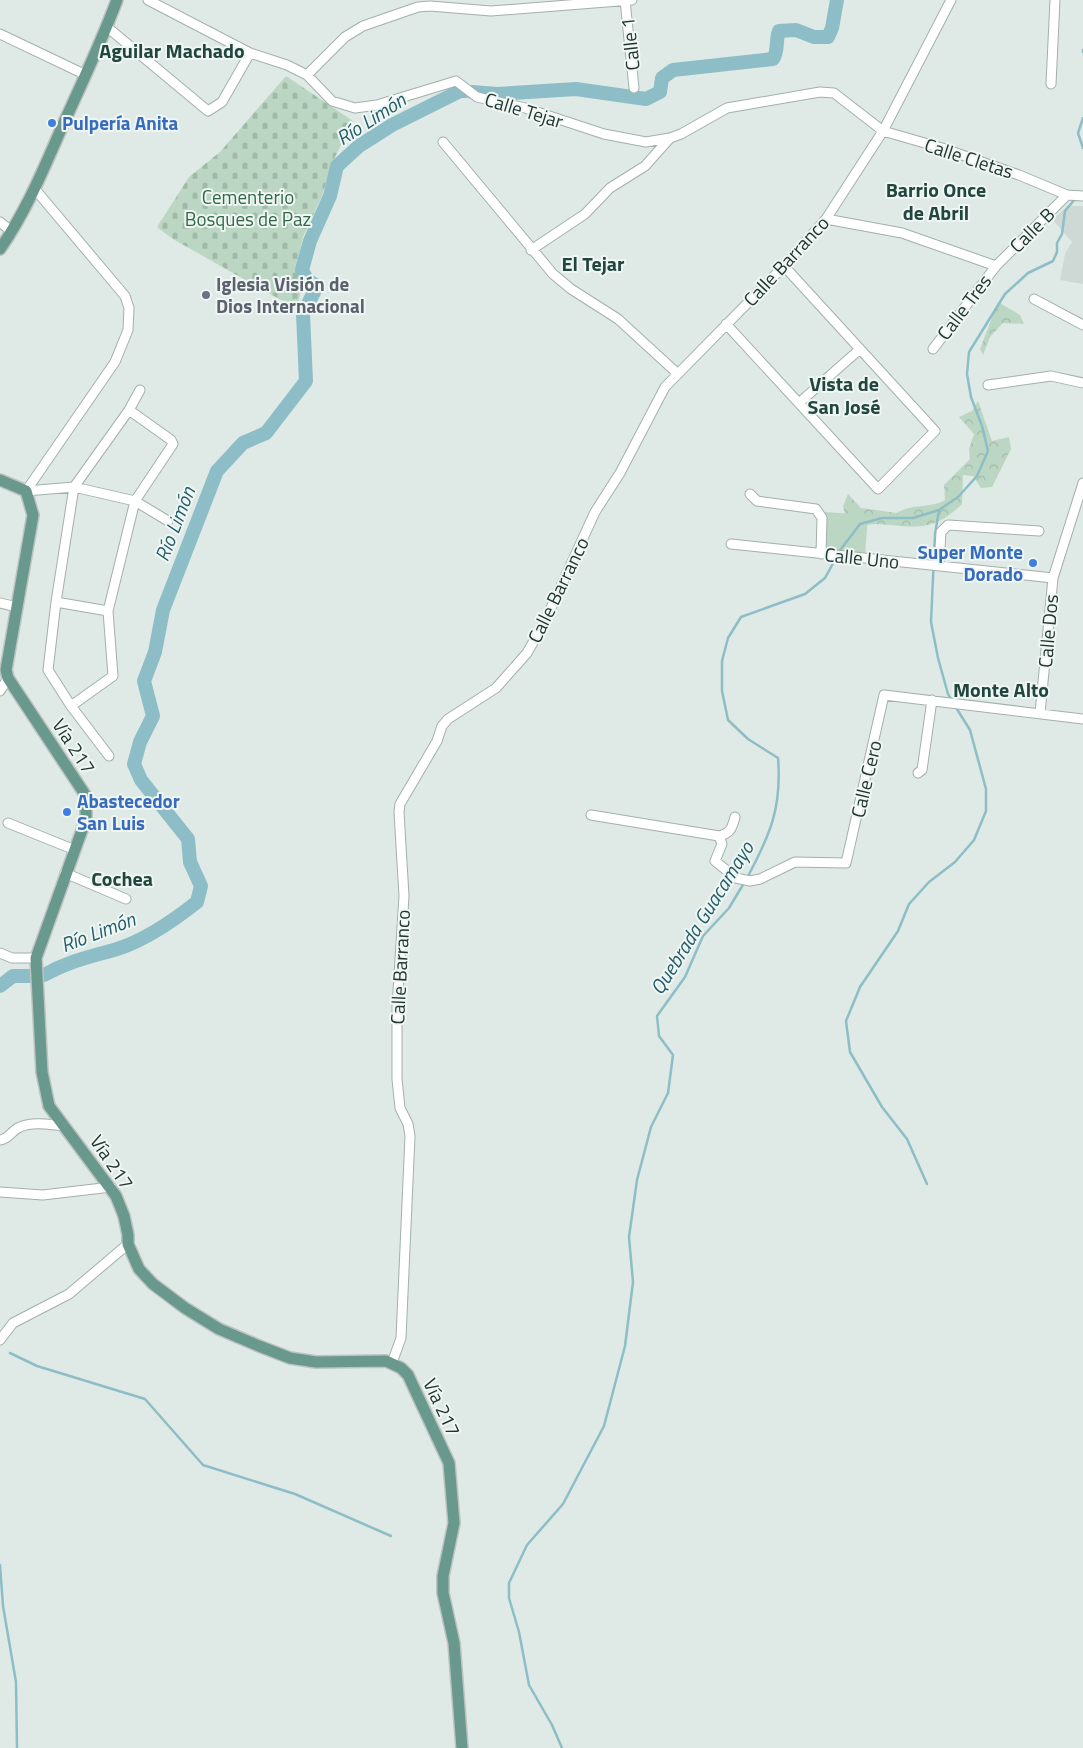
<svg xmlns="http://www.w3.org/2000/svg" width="1083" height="1748" font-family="'Titillium Web',sans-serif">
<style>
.built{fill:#ced8d4}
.forest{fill:url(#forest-crowns)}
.cemetery{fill:url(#cemetery-stones)}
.park{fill:#bbd7c3}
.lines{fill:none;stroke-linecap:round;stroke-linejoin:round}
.stream{stroke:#8dbec7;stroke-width:2.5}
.river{stroke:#8dbec7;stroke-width:14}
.minor-casing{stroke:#a3b0ab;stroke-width:11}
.major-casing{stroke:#bdc3c1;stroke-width:14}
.minor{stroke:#fff;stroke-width:9}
.major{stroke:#69998d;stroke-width:11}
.shop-dot{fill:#3f7fe0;stroke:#eff6f3;stroke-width:2}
.worship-dot{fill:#6b7280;stroke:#eff6f3;stroke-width:2}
.labels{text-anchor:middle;stroke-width:4;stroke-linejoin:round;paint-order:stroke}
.street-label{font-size:19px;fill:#223631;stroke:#eff6f3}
.shop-label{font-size:19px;font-weight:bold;fill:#366cbe;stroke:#eff6f3;text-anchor:start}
.park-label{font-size:19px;fill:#326848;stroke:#eff6f3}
.worship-label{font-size:19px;font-weight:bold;fill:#5b616d;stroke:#eff6f3;text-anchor:start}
.neighbourhood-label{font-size:20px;font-weight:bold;fill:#21463e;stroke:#eff6f3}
.water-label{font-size:20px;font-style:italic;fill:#245e6b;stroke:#eff6f3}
</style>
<defs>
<pattern id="forest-crowns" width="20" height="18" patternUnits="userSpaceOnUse" patternTransform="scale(1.25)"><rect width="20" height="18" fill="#bbd7c3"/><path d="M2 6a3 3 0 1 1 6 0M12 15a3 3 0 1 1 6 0" fill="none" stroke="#a0b9a8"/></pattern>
<pattern id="cemetery-stones" width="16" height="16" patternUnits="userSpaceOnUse" patternTransform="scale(1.25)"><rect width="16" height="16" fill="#bbd7c3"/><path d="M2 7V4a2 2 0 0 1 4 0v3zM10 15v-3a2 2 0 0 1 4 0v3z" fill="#a0b9a8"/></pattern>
</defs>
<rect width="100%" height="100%" fill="#dfe9e5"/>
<path class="built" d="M1067,206H1083V284L1060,280L1065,254L1072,242L1053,220Z"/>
<path class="forest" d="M998,302L1020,315L1024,324L1003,323L990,337L983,355L980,349Z
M978,401L992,441L1009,437L1011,449L992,487L981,488L973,476L963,475L962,504C931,534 915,526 875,524C868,524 857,528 849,529L843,506L848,494L861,508L897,513C912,503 930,509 945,500L944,485L970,459L969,449L974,434L959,417L972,411Z"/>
<path class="cemetery" d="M286,76L353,121L332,163L322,196L303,237L296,270L302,286L298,304L281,300L173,239L157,227L189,177L220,152Z"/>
<path class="park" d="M825,512L868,515L865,555L825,550L823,547Z"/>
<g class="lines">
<path class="stream" d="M1083,50V52
M1083,118L1078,133L1083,148
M939,510L935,534L931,622L938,658L948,694L952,701
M838,553L860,524L882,518H913L939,510L958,497L977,476L988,451L982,426L971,397L967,374L969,352L1005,294L1028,273L1053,261L1057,252V243L1062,234L1065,211L1075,199
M747,878C770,835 782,808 778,758L748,739L728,720L722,691V661L728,638L741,617L805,594L825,578L836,558
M927,1184L907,1139L882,1107L850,1052L846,1021L860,987L898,931L909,904L929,882L955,862L974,840L986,811V789L970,730L955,706
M10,1353L37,1366L145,1399L203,1465L295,1494L391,1536
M0,1565L3,1606L16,1682L17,1748
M562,1748L552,1725L529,1685L519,1632L509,1598V1583L527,1545L563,1504L604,1426L625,1346L633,1282L629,1237L637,1180L651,1127L668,1093L673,1055L659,1036L657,1016L685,977L703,936L729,908L744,883"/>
<path class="river" d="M472,92L497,94L576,89L646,99L660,92L662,78L673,70L773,59C779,50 775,42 779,31L796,30L814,37H828L832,28L837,0
M44,975C69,961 90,957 117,949C146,940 173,921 197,902L201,886L190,862L188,839L141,780L134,764L140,742L153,716L144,681L155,652L163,610L217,471L243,443L266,433L306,381L303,314L317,286L307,280L302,270L310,241L330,196L337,166L359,146L392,125L460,91H466
M0,986L13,976H33"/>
<g class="minor-casing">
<path id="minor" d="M148,0L250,53L287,65L307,75L332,101L355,108L377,105L456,81L477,97L525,108L604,134L646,142L670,138L681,134L727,108L820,92L834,93L883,131L942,148L1019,175L1067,195L1083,196
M625,0L634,88
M107,27L208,111L222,102L250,53
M0,34L86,75
M307,75L345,37L363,26L418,7L430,6L491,11L632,0
M1051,84L1055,0
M443,142L553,274L571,289L618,319L678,374
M826,219L902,233L996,266
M0,222L12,232
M531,250L585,214L610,188L645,166L670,138
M1034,299L1083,325
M726,324L878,489L935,431L784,266
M933,349L996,266L1067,195
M988,385L1051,376L1083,383
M800,402L860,349
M26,491L115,362L128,330L129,308L125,296L34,188
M26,491L74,487L135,501L168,521
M750,494L757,501L816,509L822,518L821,554
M731,544L1053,578
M939,565L941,532L948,525L1039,531
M56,602L108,611
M0,603L17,607
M0,691L8,678
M71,706L113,676L108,611L135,501L173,444L171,440L129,410
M1040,713L1053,578L1083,483
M109,756L71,706L48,670L56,602L74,487L129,410L140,390
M918,773L922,770L932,700
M591,815L719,836L722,844L715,861L736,878L750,881L760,879L795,862L846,863L884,695L1083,719
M8,823L75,850
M719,836C731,833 732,828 735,817
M65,873L126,899
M0,953L12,958H36
M0,1140C9,1139 12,1130 20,1127C34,1121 51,1125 65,1126
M0,1192L43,1195L111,1187
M0,1340L13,1323L69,1294L128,1244
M392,1363L401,1338L410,1136L408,1124L400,1108L397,1079V1007L404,896L399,812L400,804L437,741L442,726L448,719L496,688L527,653L545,621L595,512L620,473L665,387L784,266L826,219L883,131L951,0"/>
</g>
<g class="major-casing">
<path id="major" d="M0,249C26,212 44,168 62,127C81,85 101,43 117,0
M0,480L26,491L33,515L6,670L8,678L86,796V819L36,958L42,1072L49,1106L116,1196L124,1216L128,1235V1244L139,1269L153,1284L185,1308L219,1329L259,1346L290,1358L316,1362L386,1361L401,1368L408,1375L449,1463L454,1523L443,1576V1593L454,1643L462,1748"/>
</g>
<use href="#minor" class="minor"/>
<use href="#major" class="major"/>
</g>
<g class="shop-dot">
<circle cx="52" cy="123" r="5"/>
<circle cx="1033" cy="563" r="5"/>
<circle cx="67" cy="812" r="5"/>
</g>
<circle class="worship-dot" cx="206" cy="295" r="5"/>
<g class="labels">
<g class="street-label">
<text transform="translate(630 44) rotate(-96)" y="7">Calle 1</text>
<text transform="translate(524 110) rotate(17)" y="7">Calle Tejar</text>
<text transform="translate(969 158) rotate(18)" y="7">Calle Cletas</text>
<text transform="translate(1032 230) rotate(-45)" y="7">Calle B</text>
<text transform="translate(786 261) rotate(-47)" y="7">Calle Barranco</text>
<text transform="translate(964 307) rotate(-53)" y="7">Calle Tres</text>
<text transform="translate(862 558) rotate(6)" y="7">Calle Uno</text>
<text transform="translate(558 590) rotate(-64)" y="7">Calle Barranco</text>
<text transform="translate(1048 631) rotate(-85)" y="7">Calle Dos</text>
<text transform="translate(74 746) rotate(57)" y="7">Vía 217</text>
<text transform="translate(866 779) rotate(-77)" y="7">Calle Cero</text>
<text transform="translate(400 967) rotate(-87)" y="7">Calle Barranco</text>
<text transform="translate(112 1162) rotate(56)" y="7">Vía 217</text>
<text transform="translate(442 1407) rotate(65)" y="7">Vía 217</text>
</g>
<g class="shop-label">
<text x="62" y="130">Pulpería Anita</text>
<text x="1023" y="559" text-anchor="end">Super Monte<tspan x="1023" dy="22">Dorado</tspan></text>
<text x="77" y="808">Abastecedor<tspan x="77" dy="22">San Luis</tspan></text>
</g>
<g class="park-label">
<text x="248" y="204">Cementerio<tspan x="248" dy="22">Bosques de Paz</tspan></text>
</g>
<g class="worship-label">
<text x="216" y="291">Iglesia Visión de<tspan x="216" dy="22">Dios Internacional</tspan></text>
</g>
<g class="neighbourhood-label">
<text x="172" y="58">Aguilar Machado</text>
<text x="936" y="197">Barrio Once<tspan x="936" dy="23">de Abril</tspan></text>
<text x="593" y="271">El Tejar</text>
<text x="844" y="391">Vista de<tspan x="844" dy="23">San José</tspan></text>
<text x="1001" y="697">Monte Alto</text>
<text x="122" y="886">Cochea</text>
</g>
<g class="water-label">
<text transform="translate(371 119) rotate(-33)" y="7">Río Limón</text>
<text transform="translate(175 524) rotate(-69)" y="7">Río Limón</text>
<text transform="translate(702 918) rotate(-58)" y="7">Quebrada Guacamayo</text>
<text transform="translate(98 932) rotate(-21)" y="7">Río Limón</text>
</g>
</g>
</svg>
